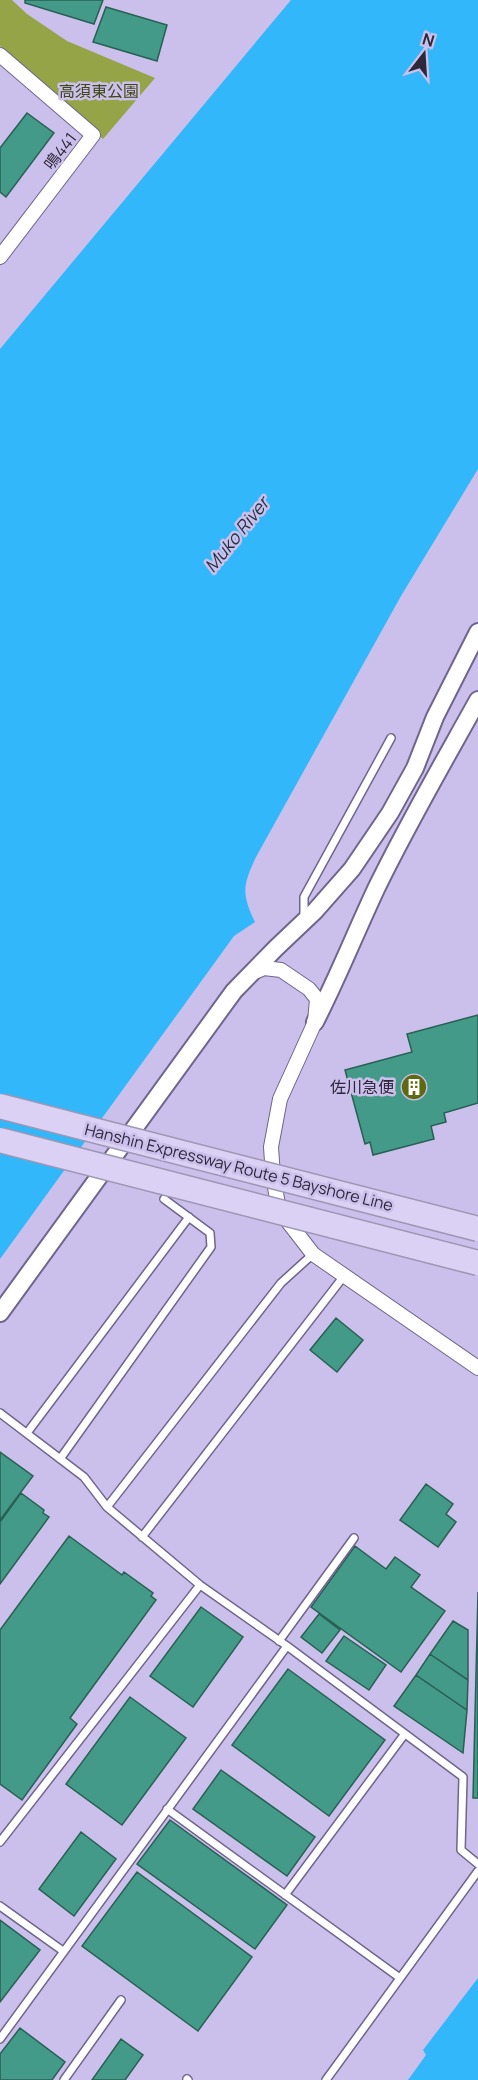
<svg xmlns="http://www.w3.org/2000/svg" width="478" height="2080" font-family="Manrope,'Noto Sans JP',sans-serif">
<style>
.green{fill:#95a447}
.water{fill:#33b7fb}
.building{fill:#449a88;stroke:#286054;stroke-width:1.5}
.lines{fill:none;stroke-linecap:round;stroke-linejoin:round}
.service-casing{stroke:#70658c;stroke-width:10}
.minor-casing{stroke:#70658c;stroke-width:16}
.tertiary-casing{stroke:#70658c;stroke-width:20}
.service{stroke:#fff;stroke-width:7}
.minor{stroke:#fff;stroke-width:14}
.tertiary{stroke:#fff;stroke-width:16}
.motorway-bridge-casing{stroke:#9d96b3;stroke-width:27;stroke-linecap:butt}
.motorway-bridge{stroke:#dad1f4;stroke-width:24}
.labels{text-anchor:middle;stroke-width:5;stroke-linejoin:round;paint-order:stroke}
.park-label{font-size:16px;fill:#404817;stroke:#cbbfeb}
.street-label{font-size:16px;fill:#2d2839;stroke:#cbbfeb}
.poi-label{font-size:16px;fill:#2d2839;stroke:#cbbfeb;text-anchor:end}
.water-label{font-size:18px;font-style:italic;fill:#1e3240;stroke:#cbbfeb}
</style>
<rect width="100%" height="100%" fill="#cbbfeb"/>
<path class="green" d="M0,0H12L27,14L67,41L155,78L103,139L0,46Z"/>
<path class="water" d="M291,0H478V469L401,596L256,857C243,885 241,893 255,922L234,936L0,1259V349Z
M478,1978V2080H408L426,2055L423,2050Z"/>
<path class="building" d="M25,0H103L94,24L25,3Z
M106,7L167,25L157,61L93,42Z
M27,113L54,133L6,197L0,192V148Z
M478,1015V1103L444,1113L446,1122L431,1126L434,1139L373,1155L370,1142L365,1144L345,1070L412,1052L407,1034Z
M336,1318L363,1340L337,1372L310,1350Z
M0,1452L33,1476L0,1520Z
M426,1484L453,1504L446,1514L456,1522L438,1547L400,1520Z
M21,1493L44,1510L43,1513L49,1517L0,1584V1522Z
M69,1536L122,1575L124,1572L153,1593L151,1596L156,1600L70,1718L77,1724L22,1800L0,1784V1630Z
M355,1546L386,1569L395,1557L420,1575L411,1587L445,1611L401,1672L311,1607Z
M478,1592V1798H473Z
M201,1607L243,1637L193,1707L150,1676Z
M319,1614L340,1630L322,1653L301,1637Z
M453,1621L468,1630V1680L430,1654Z
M344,1636L386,1665L369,1690L326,1661Z
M430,1654L468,1680L467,1710L416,1675Z
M288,1669L385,1740L329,1816L232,1745Z
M416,1675L467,1710L463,1753L394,1706Z
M130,1697L186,1738L122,1825L66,1784Z
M221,1770L315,1837L287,1876L193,1809Z
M170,1820L287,1905L255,1949L137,1864Z
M81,1832L116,1859L74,1916L39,1889Z
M137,1872L252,1957L198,2031L82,1946Z
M0,1920L40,1950L0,2002Z
M20,2028L65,2062L52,2080H0V2054Z
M121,2039L143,2055L125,2080H92Z"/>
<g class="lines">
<g class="service-casing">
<path id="service" d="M304,919V897L391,738
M313,1254L281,1283L107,1507L200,1585L287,1646L463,1777L461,1850L478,1864
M0,1413L84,1477L107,1507
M27,1433L189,1217
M60,1459L211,1247L210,1233L164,1199
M142,1537L344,1276
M279,1641L354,1538
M167,1809L400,1978
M0,1842L200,1585
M285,1895L404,1735
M0,1906L63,1951
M0,2039L287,1646
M187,2079L188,2080
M64,2080L121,2000
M326,2080L478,1871"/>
</g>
<g class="minor-casing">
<path id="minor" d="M0,55L93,135L0,257
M252,973L264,968L281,970L309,989L317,999L315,1022L280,1099L271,1147L273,1176L279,1210L313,1254L478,1368"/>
</g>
<g class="tertiary-casing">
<path id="tertiary" d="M315,1022C337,979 355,934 376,889C407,825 443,763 478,700
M0,1313L234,991L276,948L315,911L352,869L390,813L415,768L435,717L478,632"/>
</g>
<use href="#service" class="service"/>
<use href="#minor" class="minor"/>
<use href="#tertiary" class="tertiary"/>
<g class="motorway-bridge-casing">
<path id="motorway-bridge" d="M0,1106L478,1229
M0,1140L478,1263"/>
</g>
<use href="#motorway-bridge" class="motorway-bridge"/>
</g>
<defs>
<g id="building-disc" transform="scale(1.35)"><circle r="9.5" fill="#5e6a11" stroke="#cbbfeb"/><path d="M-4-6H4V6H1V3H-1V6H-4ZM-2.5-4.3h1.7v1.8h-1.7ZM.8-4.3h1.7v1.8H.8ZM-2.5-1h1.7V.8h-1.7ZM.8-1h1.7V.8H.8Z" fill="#fff"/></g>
</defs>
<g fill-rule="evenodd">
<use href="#building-disc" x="414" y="1087"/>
</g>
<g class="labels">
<g class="park-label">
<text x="99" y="97">高須東公園</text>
</g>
<g class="street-label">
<text transform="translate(60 151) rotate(-52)" y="6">鳴441</text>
<text transform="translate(239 1167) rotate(14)" y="6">Hanshin Expressway Route 5 Bayshore Line</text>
</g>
<g class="poi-label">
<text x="394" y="1093">佐川急便</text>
</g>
<g class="water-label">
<text transform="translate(237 535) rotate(-51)" y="6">Muko River</text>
</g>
</g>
<g transform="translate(424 54) rotate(17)" stroke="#cbbfeb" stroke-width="4.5" paint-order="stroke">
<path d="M0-4.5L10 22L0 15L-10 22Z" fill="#2d2839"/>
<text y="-9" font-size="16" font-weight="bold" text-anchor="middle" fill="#2d2839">N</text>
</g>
</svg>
